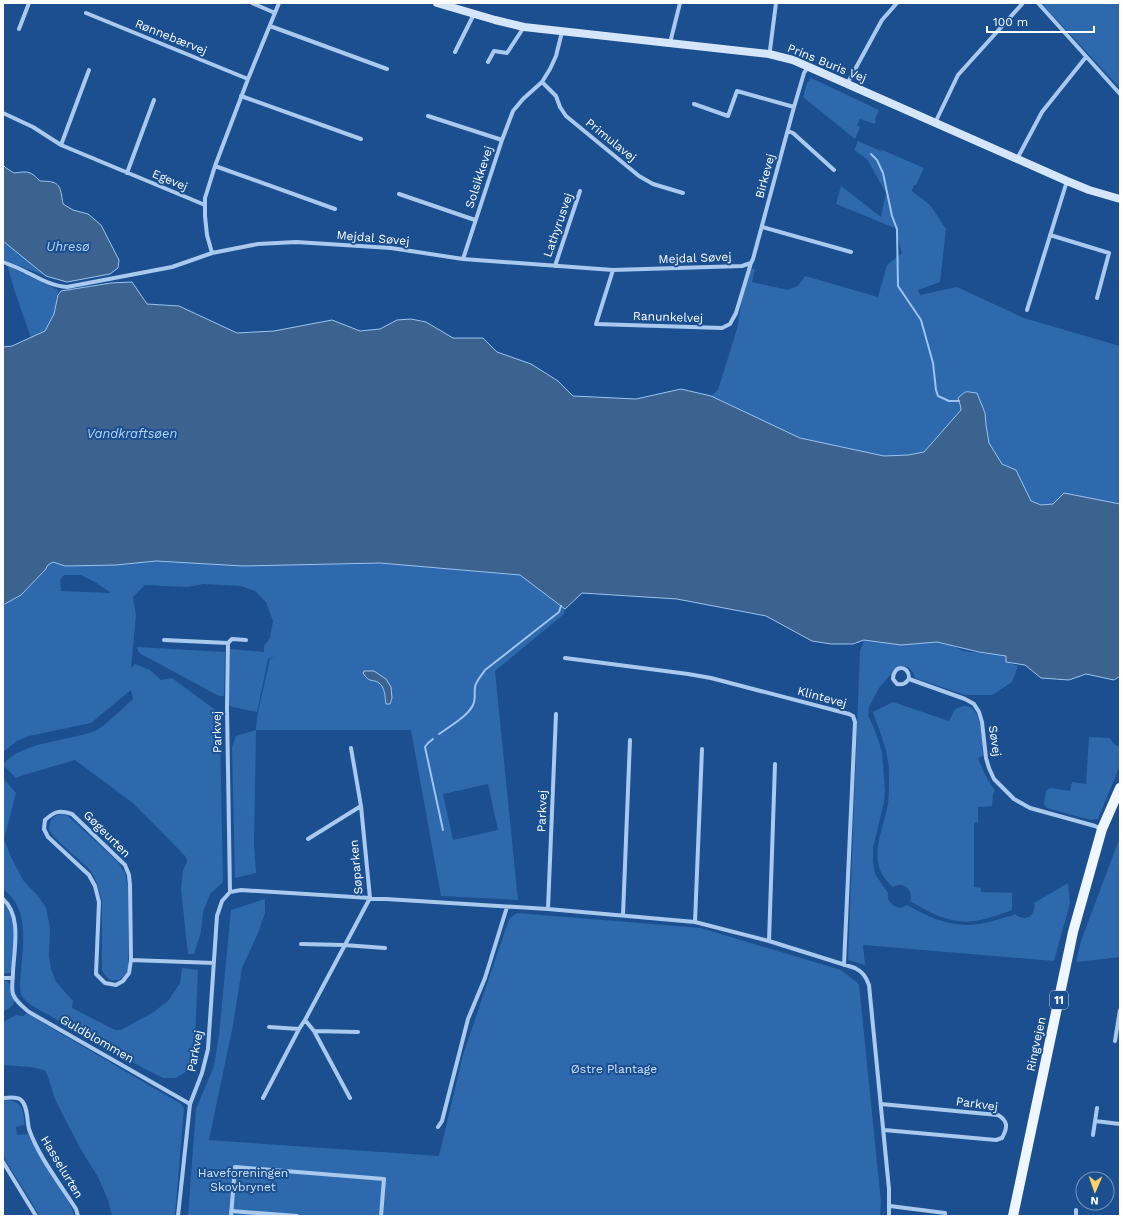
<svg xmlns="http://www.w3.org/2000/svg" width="1123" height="1219" font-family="'Work Sans',sans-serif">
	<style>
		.green { fill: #2e69ad; fill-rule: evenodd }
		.water { fill: #3c6290; stroke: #9cc4f0 }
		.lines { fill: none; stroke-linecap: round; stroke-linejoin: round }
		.stream { stroke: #9cc4f0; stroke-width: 2 }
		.street { stroke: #a9c9ee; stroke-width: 4 }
		.secondary { stroke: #d6e6fa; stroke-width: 8 }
		.primary { stroke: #f0f6ff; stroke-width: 10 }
		.labels { text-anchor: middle; stroke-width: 4; stroke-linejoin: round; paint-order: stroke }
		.shield { fill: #1b4f8f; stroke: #bbcadd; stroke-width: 1 }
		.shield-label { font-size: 11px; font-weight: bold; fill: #fff }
		.street-label { font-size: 12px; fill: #fff; stroke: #1b4f8f }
		.park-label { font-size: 12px; fill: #cfe3fa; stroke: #1b4f8f }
		.water-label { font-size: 13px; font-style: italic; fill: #b5d3f5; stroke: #1b4f8f }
	</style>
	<rect width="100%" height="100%" fill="#1b4f8f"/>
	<!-- green -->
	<path class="green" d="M1041,3h79v85z
		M811,78l68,32 -4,9 1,1 -1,4 -15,-5 -3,6 3,2 -5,12 -52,-42 4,-14z
		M858,141l25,11 -3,-3 44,19 -8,17h-2l-2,6 18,14 16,24 -6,53 -22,8 2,5 37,-8 67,31 96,28v158l-56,-11 -11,11 -12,1 -10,-4 -15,-31 -14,-6 -13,-21 -3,-18 -1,-12 -14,-21 -3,-1 -10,7c1,5 3,7 3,12l-37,42 -16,3 -24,1 -84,-18 -89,-42 7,-6 19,-61 5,-29 9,-31h4l-3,13 36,8 10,-4 7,-10 73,21 9,-32 15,-12 -7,-25 -59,-24 5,-18 40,31 5,-24 -19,-34 -13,-9z
		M3,241l43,35 -43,-16z
		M7,265l18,8 33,17 -4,24 -9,17 -14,7 -16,-46z
		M156,561l87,5 137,-3 140,12 45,34 -1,5 -69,57 23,229 -77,-4 -30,-166h-155l-2,114 2,29 -21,5 -3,-131 4,-11 20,-6 1,-13 13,-58 5,-3 -7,3 -11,53 -25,-5 -3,-2 1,-56 34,3v-6l6,-8 3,-17 -7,-19 -11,-11 -14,-5 -38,-2 -15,3 -43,-2 -12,12 3,18 -5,53 4,-4 15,6 11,10 11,-2 46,34 2,17 3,153 -13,12 -7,18 -2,20 -7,22h-6l-7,-65 2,-19 4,-8 -1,-5 -53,-54 -58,-43 -51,15 -8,3 -13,-13c16,-23 66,-24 92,-34 9,-4 29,-24 38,-32l-2,-9 -40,33 -62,13 -12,5 -14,11v-147l18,-10 24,-25 3,-5 5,-3 12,4 51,-1zM64,575h17l14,7 16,11 -50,-2 -1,-11zM488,784l10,46 -45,10 -10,-46z
		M864,640l37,5 36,-3 18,5 8,4 44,5 -1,6 12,4 -6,16 -20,13h-27l-50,-17 -2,-6 -5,-5 -8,-1 -6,3 -4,6 -11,13 -10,19 -1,8 8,18 6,19 3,38 -1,12 -11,46v13l2,13 13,19v6l4,6 5,2 4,1 6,-3c20,11 38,20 61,20 15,0 29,-6 43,-9l4,-2c10,9 21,2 19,-11l34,-20 2,20 -16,58 -191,-16 2,20 -17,-5 12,-309z
		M137,647l88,5 -1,44h-5l-78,-42 -3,-3z
		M893,702l56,19 6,-12c3,-1 6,-3 9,-3 19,-2 18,38 19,50l-5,2 6,15 11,18 -2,3 -1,12 -14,1v15l-4,1v64l7,1v4l31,1v17c-17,6 -36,14 -54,11 -17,-2 -33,-11 -48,-20 4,-11 -7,-20 -17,-14 -28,-23 -11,-53 -5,-83 1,-8 1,-18 1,-27 1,-23 -9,-44 -16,-65z
		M1089,737l21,1 4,6 6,3v18l-22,54 -7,1 -44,-12 -3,-4 2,-13 4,-3 20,3 2,-9 14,2z
		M3,778l13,15 -12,46 7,18 12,23 15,16 8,12 4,19 -1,29 2,13 5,13 17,19 -1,7 43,22h6l31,-17 16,-12 12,-18 2,-15 16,2 -3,69 -8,32 -11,7h-13l-39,-20 -93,-53c-3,-2 -7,-6 -9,-9 -3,-7 -2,-16 -1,-24 2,-29 9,-63 -18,-83z
		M62,814l6,2 49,45 8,12 3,15v79c-4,16 -19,19 -26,3v-69l-5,-17 -3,-8 -6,-8 -33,-30 -6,-8c0,-10 4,-15 13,-16z
		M1120,837v120l-44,5 5,-21z
		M265,899v14l-7,20 -16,35 -9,57 -24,115 230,16 24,-101 46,-136 8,-6 184,15 140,42 18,14 22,218 -1,14h-692l8,-107 18,-43 5,-31 12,-125z
		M3,902c16,20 10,45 8,69l-1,2 -7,1z
		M3,981h4c4,4 10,16 7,22 -2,4 -8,7 -11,9z
		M26,1013l155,91 3,4 -9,108h-63l-4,-16 -10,-23 -18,-29 -19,-37 -6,-12 -8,-25 -3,-4 -13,-3 -28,-2v-43l13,-7 8,1z
		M7,1100c17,2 16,11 18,25l-9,2 1,8 11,-1c12,29 36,52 47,82h-35l-33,-53 -4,-9v-53z"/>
	<!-- water -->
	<path class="water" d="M3,165l3,3 8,5c15,-2 16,-2 26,8 21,0 20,5 23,23l10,6 15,4 13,11 18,35 -1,8 -8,6 -43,8 -21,-6 -43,-35z
		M132,282l15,22 32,2 58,27 37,-2 58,-11 28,11 20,-2 17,-9 14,-1 15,3 27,16h30l14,14 34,12 27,17 15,15 63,3 45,-10 30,7 89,42 84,18 24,-1 16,-3 37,-42c0,-5 -2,-7 -3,-12 10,-9 7,-6 19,-5l8,20 1,12 3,18 13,21 14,6 15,31 10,4 12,-1 11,-11 56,11v172l-6,4 -28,-6 -17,6 -28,-2 -16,-13 -19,-3v-6l-27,-4 -42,-10 -36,3 -37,-5 -11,4h-22l-19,-3 -46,-25 -89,-17 -95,-6 -17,16 -45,-34 -140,-12 -137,3 -87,-5 -40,4 -51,1 -12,-4 -5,3 -3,5 -24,25 -18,10v-258l9,-1 33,-15 9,-17 4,-19 3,-4 50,-8z
		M364,671h10l12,8 5,8 1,11 -2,6h-4c-1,-7 -1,-17 -7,-21 -7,-5 -9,1 -16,-10z"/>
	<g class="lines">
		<!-- stream -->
		<path class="stream" d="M871,154l6,6 6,13 9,43 5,13 1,57 23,34 12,43 3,27 2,6 11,5h10
			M439,734c10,-7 29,-18 34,-29 3,-6 1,-12 2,-18 1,-6 7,-12 10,-17l74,-58 2,-6
			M433,739l-5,4 -3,4 18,83"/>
		<!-- street -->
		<path class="street" d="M252,3l23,10
			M1038,3l82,91
			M86,13l162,66
			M270,26l117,43
			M19,29l10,-26
			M670,43l10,-40
			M455,52l19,-38
			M769,54l1,-4 6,-47
			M488,62l6,-11 13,2 17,-26
			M542,82l14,14 4,11 6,9 73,60 14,8 30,9
			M847,84l35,-64 15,-17
			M241,96l120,43
			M694,104l34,12 9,-25 57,16
			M3,113l30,14 28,18 144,60
			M428,116l74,24
			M935,123l23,-48 65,-72
			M788,131l5,2 41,37
			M61,145l28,-75
			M1017,159l25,-47 44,-55
			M215,166l120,43
			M127,173l27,-73
			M399,194l76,26
			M762,227l89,25
			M1050,235l59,18 -12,45
			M212,253l-5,-18 -2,-19v-18l10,-32 33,-87 31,-76
			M463,259l39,-119 11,-29 10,-12 19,-17 8,-13 6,-13 6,-24
			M3,262c5,2 10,4 15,6 16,7 31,18 49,19l105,-20 40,-14 46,-9 38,-2 95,6 72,11 150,11 129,-4 9,-3
			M555,266l25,-75
			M613,270l-17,54 126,4 8,-4 6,-11 15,-50 2,-4 41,-152 10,-34 4,-6
			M1027,310l40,-129
			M164,640l64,3 4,-4 14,1
			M228,643l-1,65 3,184
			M565,658l123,16 23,4 138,36 4,2 2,6 -11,243
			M909,679c-4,5 -6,6 -12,5l-4,-5c0,-15 17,-14 16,0l56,20 9,5 5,8 3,10 4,36 3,10 5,11 20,20 16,9 65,18 6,3
			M308,839l53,-33
			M3,899c19,17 11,50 10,73 0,7 -2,16 0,22 3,8 10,13 16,18l161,92
			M548,909l8,-195
			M623,915l7,-175
			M695,922l7,-173
			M769,941l6,-177
			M301,944l43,1 41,3
			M131,960l-1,-75 -1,-10 -4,-10 -53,-51c-13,-4 -17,-3 -27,6l-1,9 4,8 41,38 6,11 4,16 -3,72 9,9 11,2 7,-4 6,-8 2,-13 83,3
			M3,978h10
			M305,1020l9,11 36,67
			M269,1027l30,2
			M314,1031l44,1
			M1115,1041l5,-31
			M3,1098c6,0 13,-2 18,2 7,6 6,21 8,29 9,27 32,56 47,80l2,7
			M263,1098l36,-69 6,-9 65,-122 -9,-92 -10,-58
			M881,1104l117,11c10,6 10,12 4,23l-6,2 -112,-10
			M1095,1121l25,3
			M438,1127l4,-6 26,-102 17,-41 22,-71
			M1093,1135l4,-27
			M3,1162l33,54
			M890,1206l55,7v3
			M231,1211l66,5
			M178,1216l12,-112 12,-31 6,-24 9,-133 5,-15 8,-9 11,-2 307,19 147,13 74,19 86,27c8,4 11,9 14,17l20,204v27
			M231,1216l4,-49 149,12 -3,37
			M1076,1216v-6"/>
		<!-- secondary -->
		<path class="secondary" d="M437,3l58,17 29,7 245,27 24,6 274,121 22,9 31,9"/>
		<!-- primary -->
		<path class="primary" d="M1013,1216l60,-284 29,-103 18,-41"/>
	</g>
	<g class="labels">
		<!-- shield labels -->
		<rect class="shield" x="1050" y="991" width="18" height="18" rx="3"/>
		<g class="shield-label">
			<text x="1059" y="1004">11</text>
		</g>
		<!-- street labels -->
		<g class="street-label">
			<text transform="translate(171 37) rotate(22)" y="4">Rønnebærvej</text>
			<text transform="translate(827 63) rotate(22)" y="4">Prins Buris Vej</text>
			<text transform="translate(611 140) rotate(39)" y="4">Primulavej</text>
			<text transform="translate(765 176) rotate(-75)" y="4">Birkevej</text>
			<text transform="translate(479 177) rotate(-72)" y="4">Solsikkevej</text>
			<text transform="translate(170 180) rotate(23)" y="4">Egevej</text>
			<text transform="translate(558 225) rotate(-71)" y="4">Lathyrusvej</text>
			<text transform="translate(373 238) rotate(5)" y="4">Mejdal Søvej</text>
			<text transform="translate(695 258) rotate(-2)" y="4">Mejdal Søvej</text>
			<text transform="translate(668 317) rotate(2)" y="4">Ranunkelvej</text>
			<text transform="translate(822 697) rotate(15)" y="4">Klintevej</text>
			<text transform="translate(217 732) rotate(-91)" y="4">Parkvej</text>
			<text transform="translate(995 741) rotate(82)" y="4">Søvej</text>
			<text transform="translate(542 811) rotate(-88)" y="4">Parkvej</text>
			<text transform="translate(107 834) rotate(45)" y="4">Gøgeurten</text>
			<text transform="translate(356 867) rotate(-95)" y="4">Søparken</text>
			<text transform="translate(97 1039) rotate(30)" y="4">Guldblommen</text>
			<text transform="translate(1036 1044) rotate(-78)" y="4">Ringvejen</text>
			<text transform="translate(195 1051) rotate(-79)" y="4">Parkvej</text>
			<text transform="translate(977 1104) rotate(8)" y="4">Parkvej</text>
			<text transform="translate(62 1167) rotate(59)" y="4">Hasselurten</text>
		</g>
		<!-- park labels -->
		<g class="park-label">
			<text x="614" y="1073">Østre Plantage</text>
			<text x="243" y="1177">Haveforeningen<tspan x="243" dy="14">Skovbrynet</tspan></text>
		</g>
		<!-- water labels -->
		<g class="water-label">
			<text x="68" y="251">Uhresø</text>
			<text x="132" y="438">Vandkraftsøen</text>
		</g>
	</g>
	<!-- border -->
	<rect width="1123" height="1219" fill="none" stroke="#ffffff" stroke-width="8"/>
	<!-- north arrow -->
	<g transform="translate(1095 1191) rotate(182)"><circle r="19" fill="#1b4f8f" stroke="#7695bc"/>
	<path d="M0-3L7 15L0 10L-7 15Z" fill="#ffd166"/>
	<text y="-6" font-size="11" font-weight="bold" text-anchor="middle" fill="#ffffff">N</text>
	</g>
	<!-- scale -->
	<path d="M987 26v6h107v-6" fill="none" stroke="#ffffff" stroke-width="2"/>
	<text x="993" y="26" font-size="12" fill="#ffffff" stroke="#1b4f8f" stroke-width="3" paint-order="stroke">100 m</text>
</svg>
